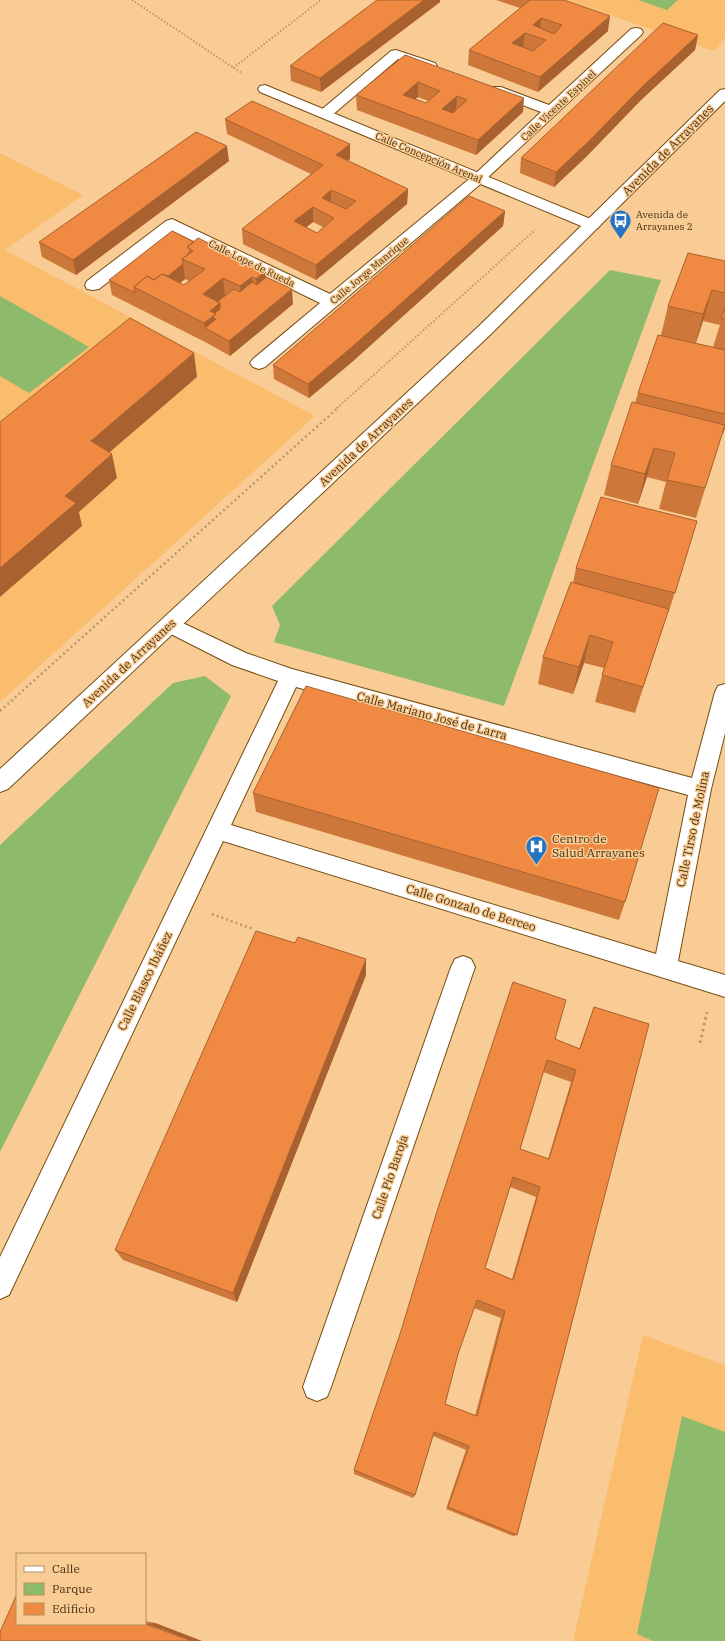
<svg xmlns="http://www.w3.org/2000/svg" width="725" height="1641" font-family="'IBM Plex Serif',serif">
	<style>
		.built { fill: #fabd6d }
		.green { fill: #8eba6b }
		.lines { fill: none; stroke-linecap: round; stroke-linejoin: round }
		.pedestrian-casing { stroke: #744d13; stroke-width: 2 }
		.minor-casing { stroke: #744d13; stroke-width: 2 }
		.tertiary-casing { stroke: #744d13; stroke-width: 2 }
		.path-far2 { stroke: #bc9768; stroke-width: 2; stroke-dasharray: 1.5 2; stroke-linecap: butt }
		.path-far1 { stroke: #bc9768; stroke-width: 2.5; stroke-dasharray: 2 3; stroke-linecap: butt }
		.path { stroke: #bc9768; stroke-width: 3; stroke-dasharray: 2.5 3.5; stroke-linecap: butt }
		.pedestrian { fill: #fff; fill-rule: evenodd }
		.minor { fill: #fff; fill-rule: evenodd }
		.tertiary { fill: #fff; fill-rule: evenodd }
		.wall { fill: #ce773a; fill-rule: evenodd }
		.shaded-wall { fill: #a8612f }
		.building { fill: #f08a43; stroke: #a8612f; fill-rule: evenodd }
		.labels { text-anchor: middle; stroke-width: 3; stroke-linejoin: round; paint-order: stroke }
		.far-street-label { font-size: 10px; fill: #493314; stroke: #f9cc95 }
		.far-poi-label { font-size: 10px; fill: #493314; stroke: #f9cc95; text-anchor: start }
		.street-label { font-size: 12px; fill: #493314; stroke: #f9cc95 }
		.poi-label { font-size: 12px; fill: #493314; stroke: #f9cc95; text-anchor: start }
	</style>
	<rect width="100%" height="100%" fill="#f9cc95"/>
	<!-- built -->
	<path class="built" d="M567,0h158v39l-12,12z
		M0,153l83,42 -78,55 310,166 -315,286z
		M643,1335l82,30v276h-152z"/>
	<!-- green -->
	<path class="green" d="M638,0h40l-11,10z
		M610,270l51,10 -157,426 -230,-64 6,-17 -8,-19z
		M0,296l89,51 -60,46 -29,-17z
		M205,676l26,20 -231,456v-307l173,-162z
		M682,1416l43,16v209h-72l-16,-7z"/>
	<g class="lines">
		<defs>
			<path id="pedestrian" d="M636,28l5,1 2,3 -2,3 -157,146 -219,186 -6,2 -6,-2 -3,-4 3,-4 67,-56 -147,-72 -74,58 -6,1 -6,-1 -2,-4 2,-4 79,-60 6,-2 158,75 144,-119 67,-63 -50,-19 -2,-3 2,-3h10l48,18 82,-76z
				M396,50l39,13 2,3 -2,3 -5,1 -32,-11 -68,58h-10l-2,-3 2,-3 71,-60z
				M463,956l8,3 4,8 -144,420 -4,10 -10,4 -10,-4 -4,-10 148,-420 4,-8z"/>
			<path id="minor" d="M265,85l333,137 2,3 -2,3 -6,2 -6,-2 -326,-136 -2,-3 2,-3z
				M170,617l76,36 46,16 400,109 23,-86 3,-6 7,-2v49l-14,56 -33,172 47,14v22l-502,-156 -214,454 -9,4v-42l278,-576 -46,-16 -69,-35 -3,-5 3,-5zM296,687l392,108 -32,159 -425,-129z"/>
			<path id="tertiary" d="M725,89v12l-234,233 -483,455 -8,3v-23l479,-443 241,-236z"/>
		</defs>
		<!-- pedestrian casing -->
		<use href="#pedestrian" class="pedestrian-casing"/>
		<!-- minor casing -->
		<use href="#minor" class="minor-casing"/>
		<!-- tertiary casing -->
		<use href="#tertiary" class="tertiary-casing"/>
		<!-- path-far2 -->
		<path class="path-far2" d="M132,0l111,74
			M233,68l88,-68
			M337,408l198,-178"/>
		<!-- path-far1 -->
		<path class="path-far1" d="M0,711l339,-304
			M212,914l41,15"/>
		<!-- path -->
		<path class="path" d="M700,1043l7,-31"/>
		<!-- pedestrian -->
		<use href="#pedestrian" class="pedestrian"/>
		<!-- minor -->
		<use href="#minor" class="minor"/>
		<!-- tertiary -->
		<use href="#tertiary" class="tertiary"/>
	</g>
	<!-- wall -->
	<path class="wall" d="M377,0h63v2l-119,90 -30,-11 -1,-15z
		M496,0h68l44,31 -70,61 -70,-27 1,-15 51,-42z
		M698,35l-3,15 -54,50 -55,57 -32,30 -34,-14 1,-15z
		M405,55l118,57 -47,43 -119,-45 -1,-15zM418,97l10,4 -2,2 -11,-4z
		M225,119l125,25v15l-2,2 60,28 -1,15 -91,76 -73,-36 -1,-15 69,-55 -84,-40zM313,222l10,5 -6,6 -11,-6z
		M229,161l-153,114 -34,-18 -3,-15z
		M505,211l-2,15 -151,136 -43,36 -35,-19 -1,-14z
		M172,231l94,46 27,27 -63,52 -23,-13 -95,-48 -3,-15zM185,279l4,2 -5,4 -4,-2z
		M725,261v168l-2,5h-1l-26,84 -37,-9 7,-27 -19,-5 -9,27 -34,-9 7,-30 24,-62 3,-10 23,-58 7,-29zM703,321l17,4 -7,22 -17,-4z
		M697,521l-28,90h-1l-33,102 -40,-11 9,-34 -20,-5 -11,31 -35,-10 5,-27 30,-74 3,-15z
		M253,793l372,109 -6,18 -363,-108z
		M295,943l71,16v16l-129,327 -114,-42 -8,-10z
		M594,1007l-77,528 -4,1 -67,-27 20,-59 -33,-14 -18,59 -2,3 -59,-24v-4l201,-431 24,10zM543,1072l28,10 -23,77 -28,-10zM510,1187l26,10 -24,82 -27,-11zM474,1308l27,10 -26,98 -30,-12 13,-50z
		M145,1621l10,2 47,18 -57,-17z"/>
	<!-- shaded-wall -->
	<path class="shaded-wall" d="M424,0h16v2l-119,90 -1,-14z
		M610,16l-2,15 -70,61 2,-15z
		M541,18l-1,15 -7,-8z
		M525,33l-2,15 -11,-5z
		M698,35l-3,15 -54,50 -55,57 -32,30 2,-15 87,-86z
		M418,82v15l-15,12v-14z
		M457,96l-1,15 -15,13 1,-15z
		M524,98l-1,14 -47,43 2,-15z
		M350,144v15l-14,11v-15z
		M227,146l2,15 -153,114 -3,-15z
		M408,189l-1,15 -91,76v-15z
		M331,190v15l-9,8v-15z
		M313,207v15l-18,14 -1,-15z
		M505,211l-2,15 -151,136 -43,36 -1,-14z
		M183,264l2,15 -26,21 -4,-14z
		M266,271l1,20 -9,8 -2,-20z
		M252,277l1,20 -11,9 -2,-20z
		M223,278l2,20 -12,7 -10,-11z
		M292,289l1,15 -63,52 -1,-15z
		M712,290l-9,31 -8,24 8,-31z
		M220,303l2,20 -17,5 -1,-5 6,-12z
		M194,353l3,24 -101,87 -5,-23z
		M654,448l-7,29 -9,27 7,-30z
		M112,454l5,24 -38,34 3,14 -82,71v-29l65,-72z
		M590,635l-6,28 -11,31 6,-27z
		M366,959v16l-129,327 -4,-9z
		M155,1623l47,18h-10l-44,-17z"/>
	<!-- building -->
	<path class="building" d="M377,0h47l-104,78 -30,-12 27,-21z
		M530,0h34l46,16 -70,61 -71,-27zM541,18l21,7 -8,9 -21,-9zM525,33l21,7 -13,11 -21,-8z
		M663,23l35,12 -55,51 -55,56 -32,30 -35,-14z
		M405,55l119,43 -46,42 -122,-45zM418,82l22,9 -14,12 -23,-8zM457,96l10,4 -14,13 -11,-4z
		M252,101l98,43 -14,11 72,34 -92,76 -74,-36 81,-64 -98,-46zM331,190l25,11 -10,8 -24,-11zM313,207l21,11 -17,15 -23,-12z
		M196,132l31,14 -154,114 -34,-18z
		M469,196l36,15 -153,136 -44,37 -35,-19 122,-105z
		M172,231l22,11 -7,5 4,3 -3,3 1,1 -7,5 1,5 -15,12 -6,-2 -8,6 -7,-4 -13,11 1,6 -26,-13z
		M198,238l68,33 -10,8 -4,-2 -12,9 -17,-8 -20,16 17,9 -10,8 6,3 -12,9 -70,-36 13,-11 7,4 8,-6 22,11 21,-16 -23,-10 11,-8 -6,-4z
		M688,253l37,8v32l-13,-3 -9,24 -35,-8z
		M266,277l26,12 -63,52 -24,-13 11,-9 -4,-2 4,-3 -1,-1 5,-4v-6l-3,-1 17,-13 6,3 12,-10 5,3z
		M725,307v12l-4,-1z
		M130,318l64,35 -103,88 21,13 -47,42 11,7 -76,65v-146z
		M658,335l67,15v64l-87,-21z
		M632,402l93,23 -20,63 -38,-8 8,-27 -21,-5 -9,26 -34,-9z
		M601,497l96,24 -22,72 -99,-25z
		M571,582l98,27 -26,78 -41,-12 11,-33 -23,-7 -11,32 -36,-10z
		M306,686l353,102 -34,114 -372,-109z
		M256,931l39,12 3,-6 68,22 -133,334 -118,-43z
		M513,982l53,18 -11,39 25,10 14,-42 55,17 -132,511 -69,-28 21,-61 -35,-14 -19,63 -61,-25 47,-139 37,-123zM547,1060l29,10 -27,89 -29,-10zM513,1177l27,10 -27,93 -28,-12zM477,1300l28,11 -28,105 -32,-12 13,-50z
		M17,1594v30h128l47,17h-192v-9z"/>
	<!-- icons -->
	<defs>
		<symbol id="bus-pin" viewBox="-11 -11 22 30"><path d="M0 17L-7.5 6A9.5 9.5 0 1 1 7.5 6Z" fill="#2573c2" stroke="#f9cc95"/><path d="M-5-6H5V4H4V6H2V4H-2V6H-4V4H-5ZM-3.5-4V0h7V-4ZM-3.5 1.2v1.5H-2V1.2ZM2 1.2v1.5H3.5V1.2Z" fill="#fff"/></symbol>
		<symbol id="hospital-pin" viewBox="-11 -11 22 30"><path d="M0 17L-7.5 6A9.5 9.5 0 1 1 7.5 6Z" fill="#2573c2" stroke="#f9cc95"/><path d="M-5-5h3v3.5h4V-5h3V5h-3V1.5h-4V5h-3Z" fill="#fff"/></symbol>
	</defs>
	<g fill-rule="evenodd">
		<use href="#bus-pin" x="608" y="208" width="25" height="34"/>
		<use href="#hospital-pin" x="524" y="834" width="25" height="34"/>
	</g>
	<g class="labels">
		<!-- far-street labels -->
		<g class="far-street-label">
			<text transform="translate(558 105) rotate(-43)" y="4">Calle Vicente Espinel</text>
			<text transform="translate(429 157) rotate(23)" y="4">Calle Concepción Arenal</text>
			<text transform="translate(252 263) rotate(26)" y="4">Calle Lope de Rueda</text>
			<text transform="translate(369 270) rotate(-40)" y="4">Calle Jorge Manrique</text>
		</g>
		<!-- far-poi labels -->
		<g class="far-poi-label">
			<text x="636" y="218">Avenida de<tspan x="636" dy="12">Arrayanes 2</tspan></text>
		</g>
		<!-- street labels -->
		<g class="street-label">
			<text transform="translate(668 150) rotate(-45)" y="4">Avenida de Arrayanes</text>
			<text transform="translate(366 442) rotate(-43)" y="4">Avenida de Arrayanes</text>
			<text transform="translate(129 663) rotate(-43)" y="4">Avenida de Arrayanes</text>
			<text transform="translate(432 716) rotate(15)" y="4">Calle Mariano José de Larra</text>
			<text transform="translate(693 829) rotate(-78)" y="4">Calle Tirso de Molina</text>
			<text transform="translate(471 908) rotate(17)" y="4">Calle Gonzalo de Berceo</text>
			<text transform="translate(145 981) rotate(-64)" y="4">Calle Blasco Ibáñez</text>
			<text transform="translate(390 1177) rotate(-71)" y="4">Calle Pío Baroja</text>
		</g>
		<!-- poi labels -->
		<g class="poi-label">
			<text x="552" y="843">Centro de<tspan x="552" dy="14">Salud Arrayanes</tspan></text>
		</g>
	</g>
	<!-- legend -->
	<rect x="16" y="1553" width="130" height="72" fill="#f9cc95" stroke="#b38f61"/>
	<rect x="24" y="1566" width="20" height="6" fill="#ffffff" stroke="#b38f61"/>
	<text x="52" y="1573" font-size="12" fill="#493314">Calle</text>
	<rect x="24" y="1583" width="20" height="12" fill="#8eba6b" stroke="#b38f61"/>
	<text x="52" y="1593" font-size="12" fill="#493314">Parque</text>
	<rect x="24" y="1603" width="20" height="12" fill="#f08a43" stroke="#b38f61"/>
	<text x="52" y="1613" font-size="12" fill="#493314">Edificio</text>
</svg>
